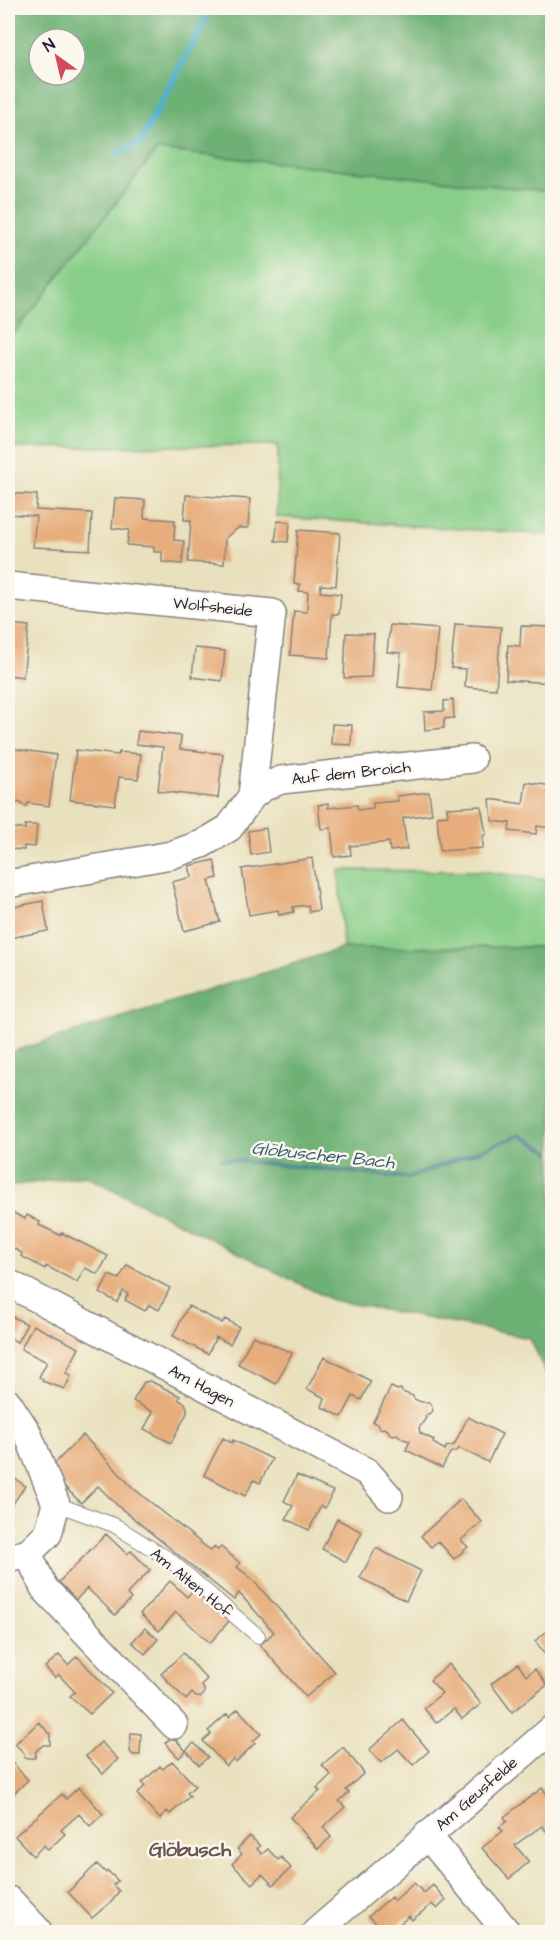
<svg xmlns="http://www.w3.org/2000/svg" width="560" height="1940" font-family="'Architects Daughter',sans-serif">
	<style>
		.green { fill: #88ce88; stroke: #557862; stroke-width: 1.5 }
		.forest { fill: #6eb174; stroke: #486a58; stroke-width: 1.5; fill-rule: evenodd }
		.water { fill: #4cafcb; stroke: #376883; stroke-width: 1.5 }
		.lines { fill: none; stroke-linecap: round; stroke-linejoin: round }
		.stream { stroke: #4cafcb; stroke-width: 7 }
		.building { fill: #e7ad7b }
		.service-casing { stroke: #86827c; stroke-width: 16 }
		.minor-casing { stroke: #86827c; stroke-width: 30 }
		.tertiary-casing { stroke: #86827c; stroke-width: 36 }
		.service { stroke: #fff; stroke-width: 14 }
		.minor { stroke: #fff; stroke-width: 27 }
		.tertiary { stroke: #fff; stroke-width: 33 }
		.labels { text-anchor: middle; stroke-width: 5; stroke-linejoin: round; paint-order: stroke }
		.street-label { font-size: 16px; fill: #22223b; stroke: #fbf7ec }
		.water-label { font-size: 18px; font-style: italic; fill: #335a75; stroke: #fbf7ec }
		.quarter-label { font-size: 20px; font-weight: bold; fill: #675351; stroke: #fbf7ec }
	</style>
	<rect width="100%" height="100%" fill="#fbf7ec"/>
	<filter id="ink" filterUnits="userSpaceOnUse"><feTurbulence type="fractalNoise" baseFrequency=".0167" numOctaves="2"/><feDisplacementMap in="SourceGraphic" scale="12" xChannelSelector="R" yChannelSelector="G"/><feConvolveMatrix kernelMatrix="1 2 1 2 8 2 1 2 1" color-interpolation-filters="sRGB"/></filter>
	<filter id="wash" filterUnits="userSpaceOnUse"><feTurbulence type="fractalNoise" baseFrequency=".008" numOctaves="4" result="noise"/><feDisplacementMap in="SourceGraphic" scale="24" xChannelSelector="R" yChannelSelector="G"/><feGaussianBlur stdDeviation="1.35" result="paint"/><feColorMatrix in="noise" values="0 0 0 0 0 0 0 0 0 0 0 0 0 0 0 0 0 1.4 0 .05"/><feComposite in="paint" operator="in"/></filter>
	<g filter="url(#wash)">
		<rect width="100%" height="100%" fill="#e9e1bd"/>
		<!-- green -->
		<path class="green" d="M157,150l395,42v343l-275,-18 1,-72 -270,3v-107z
			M339,870l143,1 70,10v66l-209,1z"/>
		<!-- forest -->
		<path class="forest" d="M8,8h544v184l-395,-42 -149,191zM39,39h36v36h-36z
			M552,947v440l-22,-49 -198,-38 -246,-124 -78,10v-133l335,-105z"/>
		<!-- water -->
		<path class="water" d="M520,1134l32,18v2l-33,-18 -110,43 -188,-19 2,-2 185,19z"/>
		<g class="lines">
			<!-- stream -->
			<path class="stream" d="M118,154l23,-13 63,-119 5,-14"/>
		</g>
		<g id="blocks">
			<!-- building -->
			<path class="building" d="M8,493l29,2 -1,15 56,3 -2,37 -57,-3 3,-31 -28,-2z
				M186,495l64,4 -2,29h-10l-13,10 -1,26 -36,-2 3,-42h-7z
				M115,498l30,2 -1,18 31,2 -1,20 10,1 -2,23 -20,-2v-10h-8v-5l-27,-2 2,-15 -17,-2z
				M278,521l12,1 -2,20 -13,-1z
				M298,530l42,3 -4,53 -15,-1 -1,7 21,2 -2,20h-7l-3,44 -39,-3 4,-44 13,1 1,-20 -9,-1 1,-7h-6z
				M8,624l21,2 -6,51 -15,-2z
				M455,624l46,3 -5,62 -31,-2 1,-18 -15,-1z
				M390,625l48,4 -6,61 -34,-3 3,-34 -14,-1z
				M521,626l31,1v56l-46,-3 2,-35 12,1z
				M346,633l28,1 -3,43 -27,1z
				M195,648l30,3 -3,30 -30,-4z
				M453,700l1,18 -10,1v9l-19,2 -1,-18 20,-1v-10z
				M332,724l20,1 -1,20 -20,-1z
				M138,731l43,5 -1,13 43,5 -5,44 -60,-7 5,-44 -27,-3z
				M8,748l48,7 -7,51 -21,-3 -1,3 -5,-1v-2l-14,-2z
				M76,750l42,5 1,-3 22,2 -3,25 -19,-2 -4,28 -45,-5z
				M526,782l26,4v42l-15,-2 -1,8 -27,-3 1,-8 -18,-2 -2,-22 33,5z
				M429,792l3,22 -29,4 4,31 -17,2 -1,-9 -39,4 1,9 -17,2 -3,-29 -10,1 -3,-24 10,-2v5l29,-3 1,5 7,-1 8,-1v-5l25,-2 -1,-5z
				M481,806l5,28 -3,2v12l-43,3 -3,-35 11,-1 -1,-7z
				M25,825h12l-2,22 -11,-1v4l-13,-1 1,-21 13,1z
				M266,828l3,24 -18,3 -3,-24z
				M312,858l7,52 -10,2 -1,-7 -15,2 1,5 -15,3 -1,-5 -29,5 -7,-46z
				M214,860l4,18 -9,2 11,42 -36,9 -12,-49 20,-5 -3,-11z
				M43,901l5,30 -40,7v-30z
				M8,1210l17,9 2,-4 2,1 11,6 -1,3 21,10 2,-2 46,23 -10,18 -13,-6 -8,14 -31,-16 -1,3 -24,-13 1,-3 -14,-8z
				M127,1265l43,23 -11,22 -10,-5 -4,6 -20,-11 3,-6 -5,-3 -6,11 -17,-9 9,-18 10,4z
				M188,1306l34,17 3,-4 14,8 -9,17 -14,-7 -8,17 -35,-18z
				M9,1315l18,9 -10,18 -9,-5z
				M33,1325l46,23 -13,25 5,2 -6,14 -23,-8 1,-2 -4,-2 8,-15 -26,-13z
				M253,1336l39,17 -16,31 -38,-20z
				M324,1357l47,24 -10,19 -8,-4 -11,21 -20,-10 3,-9 -18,-9z
				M150,1381l30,15 -1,4 6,3 2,5v5l-16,30 -27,-14 9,-17 -20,-11 11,-19z
				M391,1387l6,3 4,-1 1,3 11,4 1,3 7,3h9l3,9 -8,5 1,2 -7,10 1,5 14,7 -1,3 12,7 1,-3 8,-2 14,-28 34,17 -14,28 -29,-14 -1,2 -8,3 -8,15 -36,-18 4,-9 -7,-2 -6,-5 -4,1 -4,-2 -1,-3 -4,-2 -4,1 -1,-4 -6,-3z
				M83,1435l50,53 78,63 3,-4 4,3 3,-3 19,16 -3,4 14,11 84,94 -29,25 -46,-52 14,-13 -35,-39 -5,7 -116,-94 -20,-20 -17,17 -21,-21 -7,-17z
				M223,1438l9,5 1,-3 39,19 -12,24 -6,-3 -9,16 -41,-21z
				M9,1474l16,12 -17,25v-34z
				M297,1475l36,16 -8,17 -4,-2 -12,24 -23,-11 7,-13 -9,-5z
				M461,1499l21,23 -21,18 7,7 -14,12 -16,-18 -7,6 -10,-11z
				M337,1519l25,13 -16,30 -24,-13z
				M106,1534l21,20 4,-3 19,19 -23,24 4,5 -16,16 -28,-27 -11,12 -17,-18z
				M376,1548l45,23 -15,30 -46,-23z
				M170,1581l17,16 8,-9 35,32 -20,23 -34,-31 -17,19 -19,-17z
				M552,1627v36l-17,-22z
				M145,1628l13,11 -13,15 -13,-12z
				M183,1653l24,26 -6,6 3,4v5l-3,3h-5l-4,-4 -6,7 -25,-26z
				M59,1655l9,10 9,-9 35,37 -22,21 -20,-18 5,-4 -16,-17 -4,3 -10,-11z
				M449,1664l32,40 -19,15 -8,-10 -18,14 -12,-15 18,-15 -12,-13z
				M518,1664l8,12 9,-7 12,16 -35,27 -21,-28z
				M238,1709l23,25 -8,7 2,2 -19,19 -3,-3 -7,7 -23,-25 8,-7 -3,-3 19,-17 2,3z
				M403,1720l26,31 -16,14 -15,-16 -17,14 -12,-13z
				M39,1722l11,12v11h-7l-7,6 -1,7h-11v-5l-9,-9z
				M131,1733l10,1 -1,21h-7l-3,-3z
				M173,1737l13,14 -7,7 -14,-15z
				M101,1742l17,17 -15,15 -17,-18z
				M194,1743l14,14 -9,8 -13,-15z
				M343,1747l21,26 -18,17 3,3 -10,8 6,6 -22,20 8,10 -13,12 -28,-32 30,-26 -3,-3 14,-13 -9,-10z
				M8,1758l20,22 -16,15 -4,-4z
				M172,1761l23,25 -8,7 3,3 -20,18 -3,-3 -7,8 -23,-25 8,-8 -3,-3 18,-17 3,3z
				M79,1787l24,27 -13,12 -11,-12 -18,16 4,4 -17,16 -4,-5 -11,11 -18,-20 47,-42 4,5z
				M542,1788l10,12v38l-10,-12 -27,19 14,17 -20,17 -27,-31 21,-17 -4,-4 8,-6 -3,-4z
				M250,1836l10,10 -3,3 5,5 6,-5 10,11 3,-3 10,11 -18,17 -11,-11 -10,10 -20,-20 10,-10 -5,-5z
				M97,1864l9,9 2,-2 10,10 -5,4 6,6 -6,9 -21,18 -24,-26z
				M414,1883l10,10 9,-8 13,15 -9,9 -5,-5 -20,16 -3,-4 -19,16h-6l-15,-16 22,-19 3,4z"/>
		</g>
	</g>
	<g filter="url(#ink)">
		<use href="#blocks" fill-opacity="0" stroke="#86827c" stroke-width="1.5"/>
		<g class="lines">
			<defs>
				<path id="service" d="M56,1504l58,21 56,35 88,76"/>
				<path id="minor" d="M8,586l264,27 -20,183
					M8,884l163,-29 31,-11 27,-16 23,-32 12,-9 17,-7 191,-21
					M8,1283l359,189 22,25
					M8,1403l19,29 29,72 -8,30 -20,19 -20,5
					M28,1553l16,35 130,137
					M427,1835l80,97
					M316,1932l236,-203"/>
				<path id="tertiary" d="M8,1903l27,29"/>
			</defs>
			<!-- service casing -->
			<use href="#service" class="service-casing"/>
			<!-- minor casing -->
			<use href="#minor" class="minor-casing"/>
			<!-- tertiary casing -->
			<use href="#tertiary" class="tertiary-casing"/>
			<!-- service -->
			<use href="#service" class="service"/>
			<!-- minor -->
			<use href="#minor" class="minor"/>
			<!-- tertiary -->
			<use href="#tertiary" class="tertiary"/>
		</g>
	</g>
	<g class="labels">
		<!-- street labels -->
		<g class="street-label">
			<text transform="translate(213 606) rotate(6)" y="6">Wolfsheide</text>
			<text transform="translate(351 772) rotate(-6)" y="6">Auf dem Broich</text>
			<text transform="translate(202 1385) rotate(28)" y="6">Am Hagen</text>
			<text transform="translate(192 1582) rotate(39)" y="6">Am Alten Hof</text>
			<text transform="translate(476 1793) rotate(-41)" y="6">Am Geusfelde</text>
		</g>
		<!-- water labels -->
		<g class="water-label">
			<text transform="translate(323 1155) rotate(6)" y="6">Glöbuscher Bach</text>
		</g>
		<!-- quarter labels -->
		<g class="quarter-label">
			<text x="190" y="1856">Glöbusch</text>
		</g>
	</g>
	<!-- margin -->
	<rect width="560" height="1940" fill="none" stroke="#fbf7ec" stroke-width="30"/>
	<!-- north arrow -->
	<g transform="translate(57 57) rotate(326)"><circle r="28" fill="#fbf7ec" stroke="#a4a2a5" stroke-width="1.5"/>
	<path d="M0-4.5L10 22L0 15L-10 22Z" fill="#d1495b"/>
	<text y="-9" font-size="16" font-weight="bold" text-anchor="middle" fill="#22223b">N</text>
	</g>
</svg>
